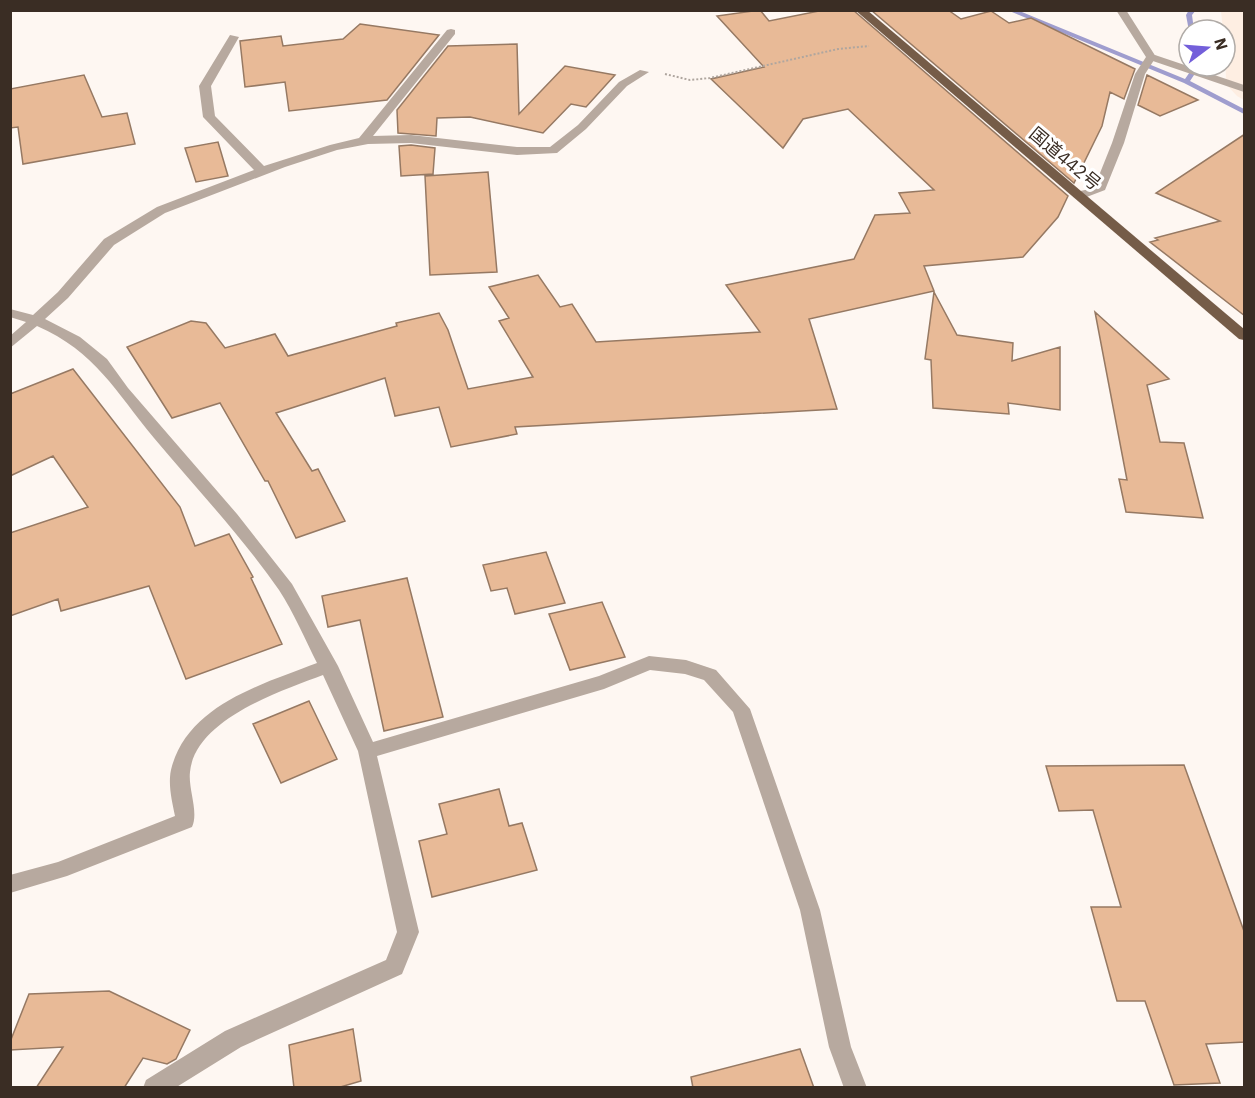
<svg xmlns="http://www.w3.org/2000/svg" width="1255" height="1098" font-family="'IBM Plex Sans','Noto Sans JP',sans-serif">
	<style>
		.built { fill: #feeee2 }
		.lines { fill: none; stroke-linecap: round; stroke-linejoin: round }
		.stream { fill: #9f9dce; fill-rule: evenodd }
		.building { fill: #e8ba97; stroke: #967963; stroke-width: 1.5 }
		.path { stroke: #afa69f; stroke-width: 2; stroke-dasharray: 2 2; stroke-linecap: butt }
		.service { fill: #b7a99f; fill-rule: evenodd }
		.minor { fill: #b7a99f; fill-rule: evenodd }
		.trunk { fill: #755c48; fill-rule: evenodd }
		.labels { text-anchor: middle; stroke-width: 6; stroke-linejoin: round; paint-order: stroke }
		.far-street-label { font-size: 18px; fill: #3a2d24; stroke: #fff }
	</style>
	<rect width="100%" height="100%" fill="#fef7f2"/>
	<!-- built -->
	<path class="built" d="M1221,11h23v89l-7,-4 -11,-12 -1,-54h-2z"/>
	<g class="lines">
		<!-- stream -->
		<path class="stream" d="M1007,10h10l168,69 9,-13h6l-10,15 54,28v5l-60,-31z
			M1189,10h7l-4,5 2,15h-5v1l-3,-16z"/>
	</g>
	<!-- building -->
	<path class="building" d="M760,10l9,11 55,-11h29l215,186 -10,21 -35,40 -99,9 10,25 -125,28 28,90 -322,18 2,7 -66,13 -12,-40 -44,9 -10,-38 -109,35 36,58 6,-2 27,52 -49,17 -28,-57h-3l-45,-78 -48,15 -45,-71 64,-26 15,2 19,25 50,-14 13,22 109,-30 -1,-3 43,-10 9,17 20,59 65,-12 -34,-56 10,-3 -20,-31 49,-12 22,32 12,-3 24,38 164,-10 -34,-47 128,-26 21,-44 35,-2 -11,-20 35,-3 -86,-81 -45,10 -20,29 -72,-69 53,-12 -47,-51z
		M871,10h77l13,9 30,-8 18,12 22,-5 104,51 -11,30 -14,-7 -8,34 -28,57z
		M360,24l79,11 -52,65 -98,11 -4,-29 -40,5 -5,-46 41,-5 2,10 60,-7z
		M517,44l2,70 46,-48 50,9 -29,32 -15,-3 -28,29 -73,-16 -33,1 -1,18 -38,-3 -1,-23 51,-64z
		M84,75l18,42 25,-4 8,31 -112,20 -5,-37 -8,1v-39z
		M1147,75l51,25 -38,16 -22,-11z
		M1245,134v182l-95,-74 8,-2 -3,-2 65,-17 -64,-28z
		M218,142l10,34 -32,6 -11,-34z
		M411,145l24,3 -2,26 -32,2 -2,-30z
		M488,172l9,100 -67,3 -5,-99z
		M934,292l23,43 56,8 -1,18 48,-14v63l-52,-7 1,11 -76,-6 -2,-48 -6,-1z
		M1095,312l74,67 -22,6 13,57 24,1 19,75 -77,-6 -7,-33 8,1z
		M73,369l107,138 15,39 34,-12 24,43 -2,1 31,66 -96,35 -37,-93 -88,25 -3,-12 -48,17v-83l78,-26 -35,-51 -43,20v-82z
		M546,552l19,51 -50,11 -8,-26 -16,3 -8,-26z
		M407,578l36,139 -59,14 -24,-111 -32,7 -6,-31z
		M602,602l23,55 -55,13 -21,-56z
		M309,701l28,58 -56,24 -28,-59z
		M1184,765l61,169v108l-39,2 14,39 -46,2 -29,-84h-28l-26,-94h30l-28,-97 -34,1 -13,-45z
		M499,789l10,37 13,-3 15,47 -105,27 -13,-56 28,-7 -8,-30z
		M109,991l81,39 -14,29 -9,5 -24,-6 -19,30h-88l27,-41 -53,3v-8l19,-48z
		M353,1029l8,52 -24,7h-43l-5,-43z
		M800,1049l14,39h-121l-2,-11z"/>
	<g class="lines">
		<!-- path -->
		<path class="path" d="M665,74l25,6 20,-2 128,-29 31,-3"/>
		<!-- service -->
		<path class="service" d="M1147,55h8l89,30v7l-97,-33z"/>
		<!-- minor -->
		<path class="minor" d="M1116,10h10l30,47 -11,17 -21,69 -19,47 -21,8h-8v-6l18,-4 18,-45 23,-69 11,-17z
			M451,29l4,1v4l-82,102 38,-1 106,12h33l28,-22 41,-43 21,-12 9,2 -22,14 -41,43 -29,24 -40,2 -106,-12 -43,1 -31,6 -52,17 -120,46 -51,32 -46,53 -23,21 35,18 27,22 21,29 109,126 55,70 46,82 35,76 226,-66 50,-20 37,4 30,10 34,39 70,201 31,137 16,41h-23l-15,-41 -29,-137 -67,-198 -29,-32 -19,-6 -35,-4 -46,19 -227,67 42,176 -17,42 -161,73 -66,41h-32l3,-8 79,-49 161,-71 11,-28 -39,-181 -35,-76c-42,16 -128,44 -133,97 -2,17 9,40 2,55l-125,49 -57,17v-18l48,-13 117,-46c-3,-15 -8,-34 -3,-50 18,-62 91,-82 145,-103 -12,-24 -23,-50 -38,-73 -37,-53 -83,-102 -125,-152 -39,-47 -58,-86 -117,-112l-27,22v-12l16,-14 -16,-5v-8l23,6 25,-23 46,-53 53,-32 97,-37 -51,-53 -4,-31 31,-51 9,2 -28,49 4,30 49,50 66,-21 29,-7 88,-108z"/>
		<!-- trunk -->
		<path class="trunk" d="M855,10h12l377,319v11l-5,-1z"/>
	</g>
	<g class="labels">
		<!-- far-street labels -->
		<g class="far-street-label">
			<text transform="translate(1065 159) rotate(40)" y="6">国道442号</text>
		</g>
	</g>
	<!-- border -->
	<rect width="1255" height="1098" fill="none" stroke="#3a2d24" stroke-width="24"/>
	<!-- north arrow -->
	<g transform="translate(1207 48) rotate(74)"><circle r="28" fill="#ffffff" stroke="#b0aba7" stroke-width="1.5"/>
	<path d="M0-4.5L10 22L0 15L-10 22Z" fill="#735fda"/>
	<text y="-9" font-size="16" font-weight="bold" text-anchor="middle" fill="#3a2d24">N</text>
	</g>
</svg>
